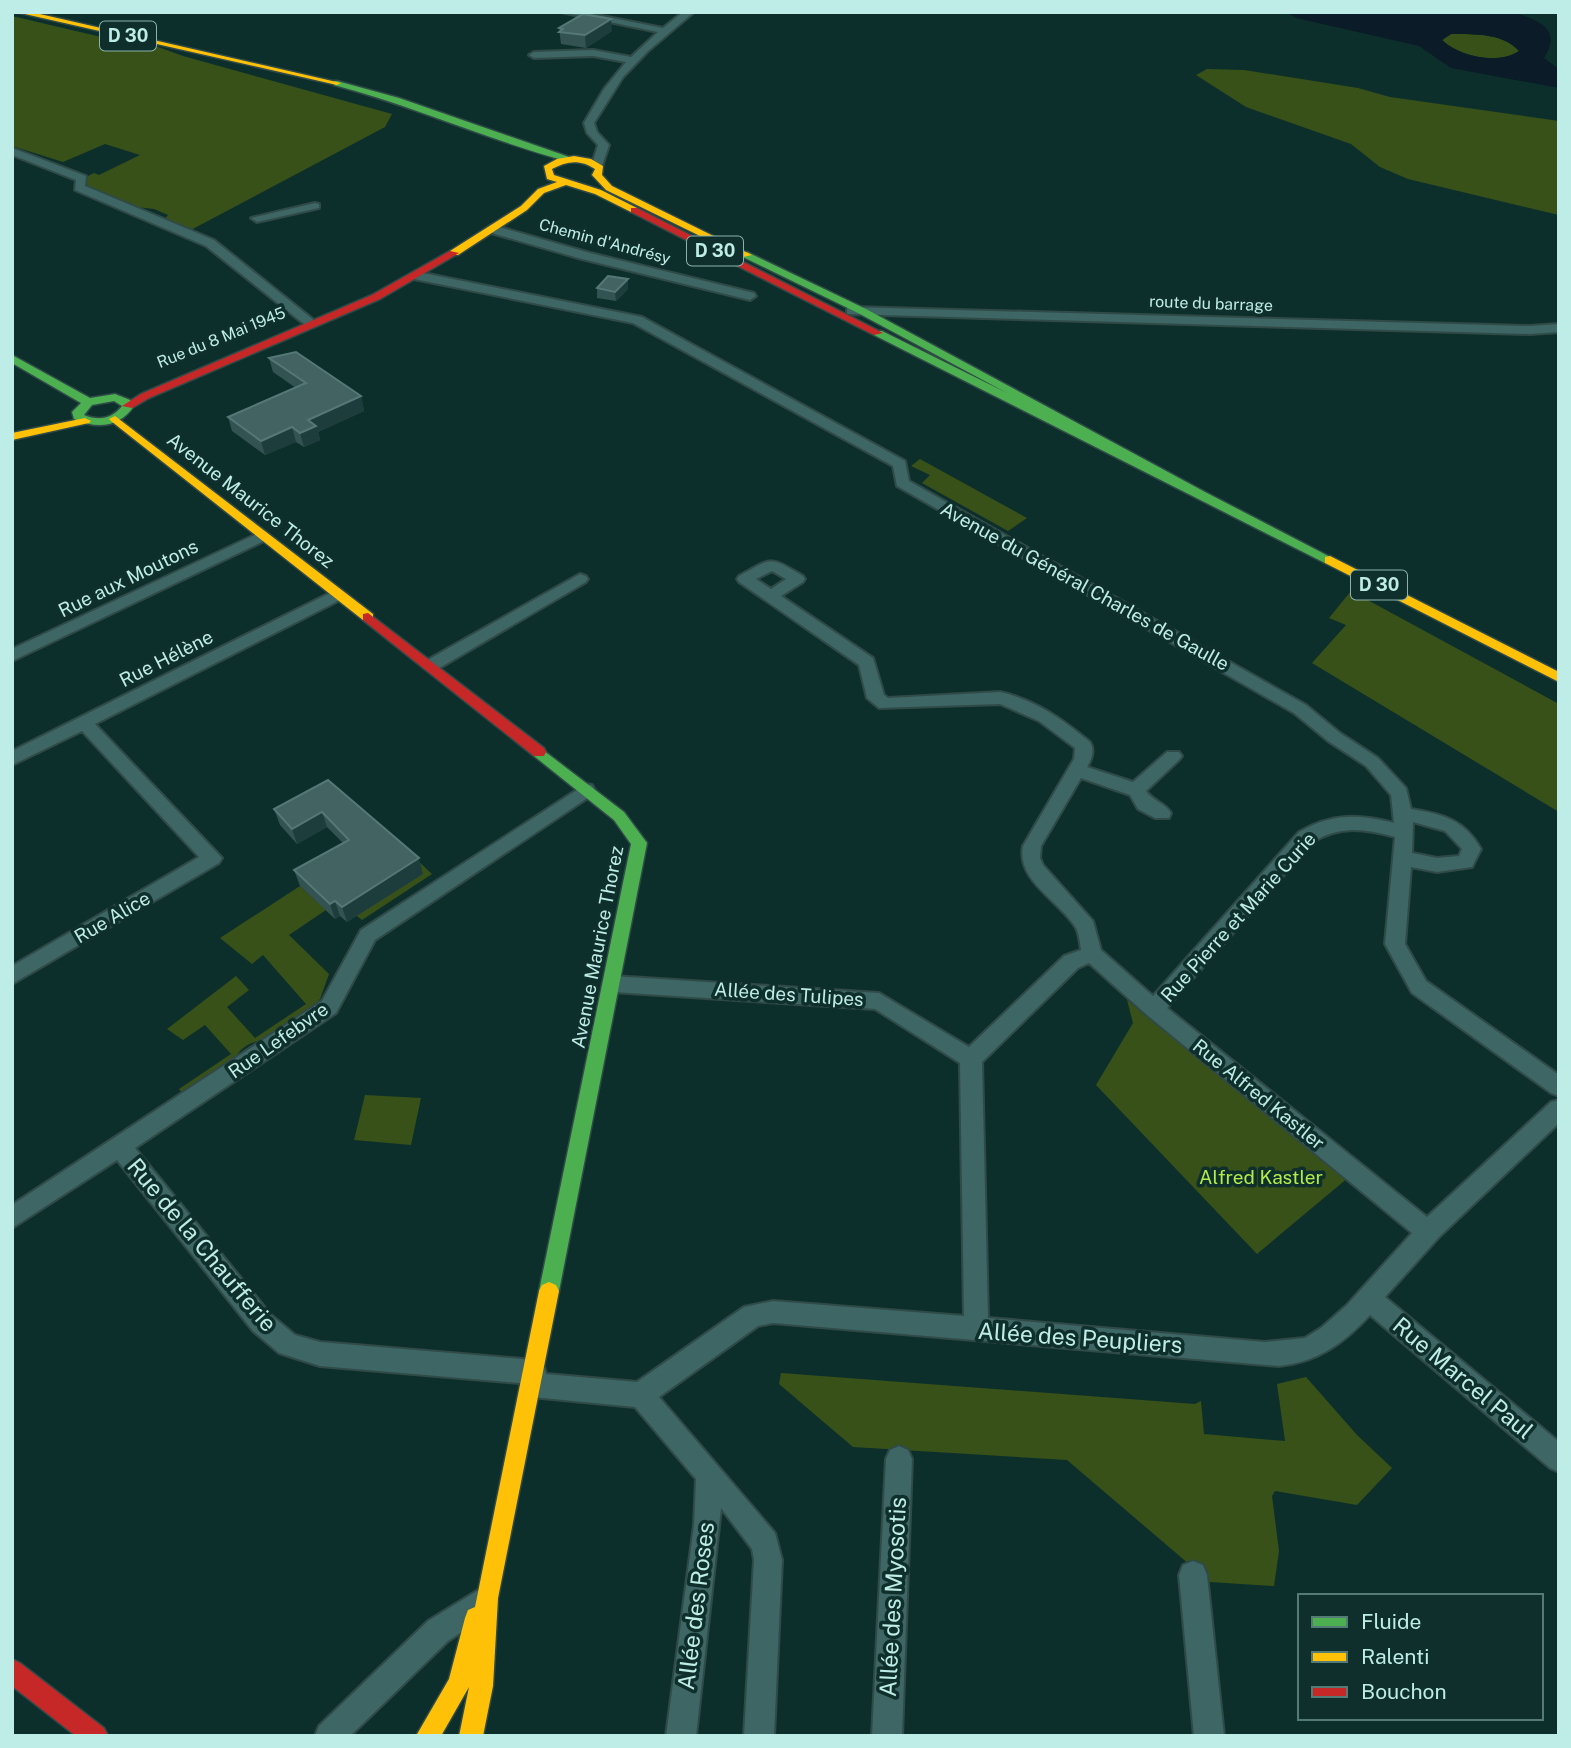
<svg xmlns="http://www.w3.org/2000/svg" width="1571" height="1748" font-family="'Public Sans',sans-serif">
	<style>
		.green { fill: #385118 }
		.water { fill: #0b1b27; fill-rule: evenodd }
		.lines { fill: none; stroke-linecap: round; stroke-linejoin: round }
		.street-casing { stroke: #304a48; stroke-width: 4 }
		.fast-casing { stroke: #304a48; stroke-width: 3 }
		.slow-casing { stroke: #304a48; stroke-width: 3 }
		.jam-casing { stroke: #304a48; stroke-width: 3 }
		.street { fill: #3d6664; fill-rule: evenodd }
		.fast { fill: #4caf50; fill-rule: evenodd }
		.slow { fill: #ffc107; fill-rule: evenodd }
		.jam { fill: #c62828; fill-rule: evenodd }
		.wall { fill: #325352 }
		.shaded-wall { fill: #1d3d3c }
		.building { fill: #426362; stroke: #557877; stroke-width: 2 }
		.labels { text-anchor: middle; stroke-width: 7; stroke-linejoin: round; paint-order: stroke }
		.far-street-label { font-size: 16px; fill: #beece6; stroke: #0f2f2c }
		.shield { fill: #0f2f2c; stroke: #8ab3ae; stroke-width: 2 }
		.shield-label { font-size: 18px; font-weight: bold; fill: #beece6 }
		.street-label { font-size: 19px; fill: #beece6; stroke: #0f2f2c }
		.park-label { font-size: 19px; fill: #b3ec4a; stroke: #0f2f2c }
		.near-street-label { font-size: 23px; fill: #beece6; stroke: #0f2f2c }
	</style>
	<rect width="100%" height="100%" fill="#0d2f2c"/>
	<!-- green -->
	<path class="green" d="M12,16l102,24 11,-5 58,21 209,58 -7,13 -198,105 -24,-11 5,-6 -14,-6 -27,-3 -43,-19v-9l10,-5 5,2 41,-20 -35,-11 -42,18 -51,-16z
		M1451,34c23,0 52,-1 68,17 -21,14 -59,6 -77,-11z
		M1207,69l37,1 114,18 32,9 169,24v94l-151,-36 -28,-12 -29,-23 -105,-37 -50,-32z
		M920,459l107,59 -19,13 -86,-48 8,-8 -19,-9z
		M1351,591l208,113v108l-247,-149 34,-38 -17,-7z
		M356,803l76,71 -70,46 -5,-4 -9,-108z
		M300,886l26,24 -37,25 40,39 -9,25 -5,6 -55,36c-8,0 -21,8 -24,16l-54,36 -3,-4 52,-35 -26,-29 -22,15 -16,-11 69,-53 13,14 -22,17 28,31 51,-34 -43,-49 -11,9 -32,-26z
		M1127,1000l222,177 -92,77 -161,-169 37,-62z
		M365,1095l56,3 -10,47 -57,-5z
		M781,1373l414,31 6,-3 3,33 81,7 -8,-57 29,-7 51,58 35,33 -35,37 -82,-14 -3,5 7,55 -5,35 -64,-4 -143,-122 -214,-13 -74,-63z"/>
	<!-- water -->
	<path class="water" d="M1286,12h228c24,9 49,16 30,46l15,11v19l-108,-20 -32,-22 -123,-28zM1451,34c22,0 53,-1 68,17 -21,14 -59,6 -77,-11z"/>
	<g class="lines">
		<defs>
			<path id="street" d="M561,12h21l81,16 20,-16h11l-46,39 -25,26 -29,46 3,9 12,13 -7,21 -10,-2 6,-19 -11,-12 -3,-10 20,-34 22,-27 -33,-6 -59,2 -5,-3 5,-3 59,-2 38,7 27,-25z
				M12,148l74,28 -1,10 129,54 101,81 -6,4 -5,-1 -98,-78 -131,-56 1,-10 -64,-25z
				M315,203l4,1v4l-62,14 -6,-4z
				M492,225l98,28 164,40 2,3 -6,4 -168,-41 -94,-27 -2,-3z
				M418,272l224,45 263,144 4,20 397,224 34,28 38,25 28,30 5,21c32,5 54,11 70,40l-9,18 -35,5 -26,-5 -6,77 21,37 133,94v21l-8,-3 -139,-100 -27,-49 10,-107c-30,-8 -54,-12 -82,5l-146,166 260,209 124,-115 8,-2v23l-119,113 -55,61 174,145v30l-9,-4 -180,-153c-26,28 -52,47 -91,51l-506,-43 -15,3 -99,71 116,136 7,27 -8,176h-30l10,-176 -2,-11 -31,-41 -25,228h-30l28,-211 2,-46 -61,-72 -103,-10 -9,-3 -3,-11 -200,-17 -41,-13 -26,-22 -136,-171 -105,68v-23l310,-204 39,-71 225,-146 6,1 3,5 -3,5 -217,145 -39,73 -201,135 136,167 24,20 25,7 214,18 9,3 3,11 91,8 107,-75 29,-6 191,15 -4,-253 -85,-54 -262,-17 -7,-2 -3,-6 3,-6 7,-2 266,17 90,54 95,-91 17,-6c-1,-7 -2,-16 -5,-22 -16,-27 -60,-47 -53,-82l51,-87 1,-11 -36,-27 -39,-17 -121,4 -12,-10 -8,-33 -120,-83 -2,-3 2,-3c34,-19 30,-20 64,0l2,3 -2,3 -22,14 92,62 11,37 4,3 112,-6c36,8 62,27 90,50 5,8 2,17 -3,25l46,15 34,-30h12l3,4 -3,4 -33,31c7,10 19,12 25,22l-2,5h-14l-17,-9 -8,-14 -49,-17 -40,68 -1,12 3,7 50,56 8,29 52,46 146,-164c33,-19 60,-18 95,-9l-3,-28 -25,-29 -38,-25 -34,-28 -397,-227 -4,-20 -260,-143 -219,-44v-6zM772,571l14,8 -15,10 -15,-10zM1413,822l32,9 17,18 -3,7 -22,2 -25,-5zM1089,963l58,52 265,218 -65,72 -26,23 -16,10 -40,4 -277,-24 -6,-256 96,-94z
				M852,307l678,19 29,-2v8l-29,2 -683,-20v-6z
				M261,532l5,2 3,3 -3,3 -254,121v-12z
				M580,574l6,2 2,3 -2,3 -150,88 -6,1 -8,-5 2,-4z
				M338,589l8,5 -2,4 -249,126 127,134 -3,5 -207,121v-18l187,-109 -117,-126 -70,34v-14z
				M899,1446l9,4 4,9 -10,277h-30l14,-277 4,-9z
				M1193,1561l10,4 4,10 17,161h-30l-15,-161 4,-10z
				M480,1589l10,4 4,10 -4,10 -42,28 -98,95h-35l4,-10 109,-105z"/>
			<path id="fast" d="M337,81l62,17 176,61 -5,3c-80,-21 -156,-56 -236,-77v-4z
				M747,252l119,57 339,183 131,68 -1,3h-10l-451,-228v-4h8l125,62 -149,-80 -115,-56 -1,-2z
				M12,355l78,43 25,-4 15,6 4,6c-15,22 -37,23 -60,13l-2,-7 9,-9 -69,-40zM114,401l8,5c-10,13 -23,15 -38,9l8,-10z
				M539,747l85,65 23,31 -88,448 -3,6 -7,3 -7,-3 -3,-6 92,-447 -17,-24 -80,-64 -2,-4 2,-4z"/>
			<path id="slow" d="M16,12h15l310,71 -4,2z
				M574,156l17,3 12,7 -1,9 10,11 140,69 -9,2 -137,-67 -14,-15 3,-6c-15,-10 -28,-8 -43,0l2,6 47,15 36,18v4h-6l-36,-18 -29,-9 -22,8 -17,17 -69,45h-8v-4l71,-45 17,-17 19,-7 -10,-3 -3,-13 13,-7z
				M115,416l258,198v6h-10l-252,-199 -2,-2z
				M85,418l6,3 -2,2 -77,17v-7z
				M1330,556l229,116v10l-234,-119v-6z
				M549,1282l7,3 3,6 -61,307 -5,88 -10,50h-24l10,-49 -28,49h-25l33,-57 16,-61 3,-8 7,-3 64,-316 3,-6z"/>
			<path id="jam" d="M631,208h6l246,125 -9,2 -243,-123z
				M450,251l9,2 -79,46 -231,99 -17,10 -10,-2 19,-12 231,-99z
				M368,613l176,135 2,4 -2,4h-10l-171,-136v-6z
				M12,1659l8,4 84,65 4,8h-32l-64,-50z"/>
		</defs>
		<!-- street casing -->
		<use href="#street" class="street-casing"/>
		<!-- fast casing -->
		<use href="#fast" class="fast-casing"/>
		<!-- slow casing -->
		<use href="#slow" class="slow-casing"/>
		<!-- jam casing -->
		<use href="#jam" class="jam-casing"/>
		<!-- street -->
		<use href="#street" class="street"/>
		<!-- fast -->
		<use href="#fast" class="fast"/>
		<!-- slow -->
		<use href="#slow" class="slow"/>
		<!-- jam -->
		<use href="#jam" class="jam"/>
	</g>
	<!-- wall -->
	<path class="wall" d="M559,28l53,3 -26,17 -25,-4z
		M628,279v10l-12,12 -19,-3v-10z
		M269,358l92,38 3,15 -46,21 2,8 -16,7 -8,-5 -31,13 -33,-24 -4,-14 68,-29 -23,-16z
		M328,780l95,94 -76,48 -7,-6 -5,3 -35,-33 -6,-16 49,-27 -16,-16 -30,17 -17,-19 -6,-16z"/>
	<!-- shaded-wall -->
	<path class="shaded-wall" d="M611,19l1,12 -26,17 -1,-13z
		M628,279v10l-12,12 -1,-9z
		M361,396l3,15 -46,21 2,8 -16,7 -4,-14 8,-13z
		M292,427l4,15 -31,13 -4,-14z
		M322,812l5,15 -30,17 -5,-15z
		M419,858l4,16 -76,48 -5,-15z
		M335,901l5,15 -5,3 -5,-15z"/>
	<!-- building -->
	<path class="building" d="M583,14l28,5 -26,16 -26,-3 4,-3 -4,-1z
		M608,276l20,3 -13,13 -18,-4z
		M296,352l65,44 -53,24 8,6 -16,7 -8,-6 -31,14 -33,-24 78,-34 -37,-25z
		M328,780l91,78 -77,49 -7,-6 -5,3 -36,-34 55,-30 -27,-28 -30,17 -18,-20z"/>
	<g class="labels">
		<!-- far-street labels -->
		<g class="far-street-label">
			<text transform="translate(605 241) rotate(15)" y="6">Chemin d'Andrésy</text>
			<text transform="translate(1211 303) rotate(2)" y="6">route du barrage</text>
			<text transform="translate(221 337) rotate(-22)" y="6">Rue du 8 Mai 1945</text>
		</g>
		<!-- shield labels -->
		<g class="shield">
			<rect x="100" y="21.5" width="56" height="29" rx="5"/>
			<rect x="687" y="236.5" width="56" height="29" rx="5"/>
			<rect x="1351" y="570.5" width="56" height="29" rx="5"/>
		</g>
		<g class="shield-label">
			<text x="128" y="42">D 30</text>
			<text x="715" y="257">D 30</text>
			<text x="1379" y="591">D 30</text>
		</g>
		<!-- street labels -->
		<g class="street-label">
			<text transform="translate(251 500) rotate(38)" y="7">Avenue Maurice Thorez</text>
			<text transform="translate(128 578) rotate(-26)" y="7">Rue aux Moutons</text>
			<text transform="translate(1085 586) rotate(29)" y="7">Avenue du Général Charles de Gaulle</text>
			<text transform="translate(166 658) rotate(-27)" y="7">Rue Hélène</text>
			<text transform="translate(112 917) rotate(-30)" y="7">Rue Alice</text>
			<text transform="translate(1238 917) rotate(-48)" y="7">Rue Pierre et Marie Curie</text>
			<text transform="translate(597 947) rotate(-79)" y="7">Avenue Maurice Thorez</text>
			<text transform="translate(789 994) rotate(4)" y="7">Allée des Tulipes</text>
			<text transform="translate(278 1040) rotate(-35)" y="7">Rue Lefebvre</text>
			<text transform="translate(1259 1094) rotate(39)" y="7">Rue Alfred Kastler</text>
		</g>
		<!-- park labels -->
		<g class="park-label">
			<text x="1261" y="1184">Alfred Kastler</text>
		</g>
		<!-- near-street labels -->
		<g class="near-street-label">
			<text transform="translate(202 1245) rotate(50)" y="8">Rue de la Chaufferie</text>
			<text transform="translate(1080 1338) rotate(4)" y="8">Allée des Peupliers</text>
			<text transform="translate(1463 1378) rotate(40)" y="8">Rue Marcel Paul</text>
			<text transform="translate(893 1597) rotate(-87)" y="8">Allée des Myosotis</text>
			<text transform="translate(696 1606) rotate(-83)" y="8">Allée des Roses</text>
		</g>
	</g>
	<!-- border -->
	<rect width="1571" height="1748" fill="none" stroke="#beece6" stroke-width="28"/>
	<!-- legend -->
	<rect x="1298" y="1594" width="245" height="126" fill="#0f2f2c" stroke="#557b76" stroke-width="2"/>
	<rect x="1312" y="1617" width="35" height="10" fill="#4caf50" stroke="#557b76" stroke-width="2"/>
	<text x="1361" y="1629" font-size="21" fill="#beece6">Fluide</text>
	<rect x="1312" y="1652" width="35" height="10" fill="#ffc107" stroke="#557b76" stroke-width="2"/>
	<text x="1361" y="1664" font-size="21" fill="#beece6">Ralenti</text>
	<rect x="1312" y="1687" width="35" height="10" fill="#c62828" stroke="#557b76" stroke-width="2"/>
	<text x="1361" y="1699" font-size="21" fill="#beece6">Bouchon</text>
</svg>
